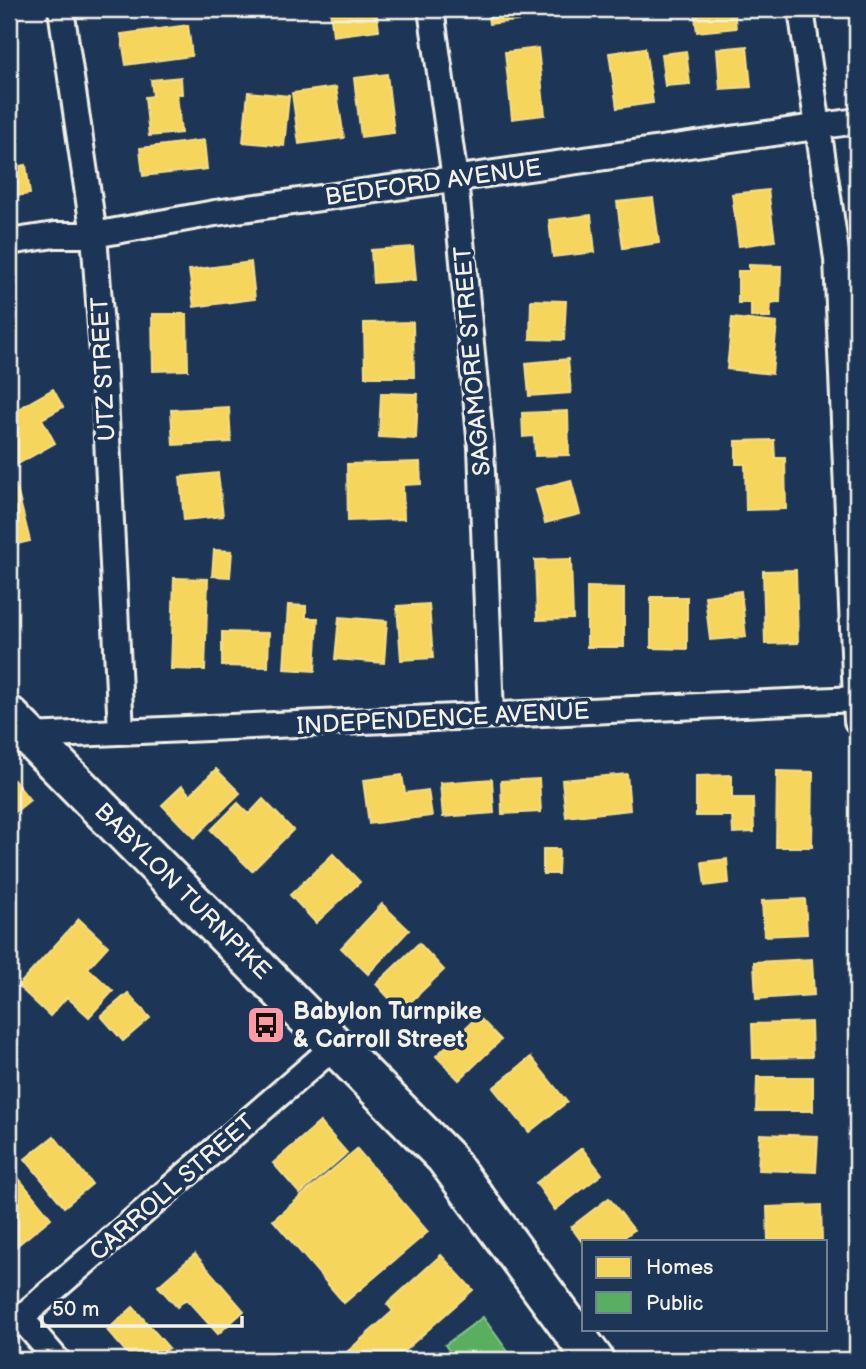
<svg xmlns="http://www.w3.org/2000/svg" width="866" height="1369" font-family="'Balsamiq Sans',sans-serif">
	<style>
		.homes { fill: #f6d55c; stroke: #f5dd86; stroke-width: 2 }
		.public { fill: #5aae61; stroke: #88c28a; stroke-width: 2 }
		.lines { fill: none; stroke-linecap: round; stroke-linejoin: round }
		.street-casing { stroke: #f4f1e8; stroke-width: 30 }
		.primary-casing { stroke: #f4f1e8; stroke-width: 44 }
		.street { stroke: #1d3557; stroke-width: 24 }
		.primary { stroke: #1d3557; stroke-width: 38 }
		.labels { text-anchor: middle; stroke-width: 7; stroke-linejoin: round; paint-order: stroke }
		.street-label { font-size: 24px; fill: #f4f1e8; stroke: #1d3557 }
		.poi-label { font-size: 24px; font-weight: bold; fill: #f4f1e8; stroke: #1d3557; text-anchor: start }
	</style>
	<rect width="100%" height="100%" fill="#1d3557"/>
	<filter id="ink" filterUnits="userSpaceOnUse"><feTurbulence type="fractalNoise" baseFrequency=".0143" numOctaves="2"/><feDisplacementMap in="SourceGraphic" scale="14" xChannelSelector="R" yChannelSelector="G"/><feConvolveMatrix kernelMatrix="1 2 1 2 8 2 1 2 1" color-interpolation-filters="sRGB"/></filter>
	<g filter="url(#ink)">
		<!-- homes -->
		<path class="homes" d="M330,9h46l3,21 -46,6z
			M487,9h56l1,9 -55,6z
			M694,9h40l2,19 -39,4z
			M188,25l4,31 -66,9 -5,-31z
			M747,46l4,41 -31,2 -3,-40z
			M538,48l7,67 -33,4 -7,-67z
			M645,48l8,55 -36,5 -8,-55z
			M686,51l4,33 -25,2 -4,-32z
			M9,73h2l4,31 -6,1z
			M387,74l7,59 -33,4 -7,-59z
			M181,77l1,17h-5l4,39 -32,3 -4,-39 8,-1 -2,-16z
			M336,87l8,51 -45,6 -7,-51z
			M248,92l41,4 -5,50 -41,-4z
			M204,140l3,29 -64,7 -3,-28z
			M26,165l4,29 -21,3v-29z
			M768,190l7,51 -36,5 -7,-52z
			M653,198l6,45 -36,5 -6,-46z
			M591,215l4,37 -42,5 -4,-37z
			M413,247l3,33 -43,3 -2,-33z
			M251,262l4,37 -61,8 -5,-37z
			M749,265l32,1 -1,36 -9,1 -1,14h-19v-14h-13v-32h11z
			M531,300l35,1 -2,39 -34,-1z
			M152,314h35l1,56 -35,1z
			M732,318l45,5 -5,51 -45,-5z
			M413,322l1,55h-49l-1,-54z
			M568,359l3,34 -42,3 -3,-33z
			M53,389l10,18 -21,12 13,24 -46,26v-55z
			M381,393l37,1 -2,45 -37,-2z
			M229,407l2,35 -58,3 -2,-35z
			M568,411l1,44 -34,1 -1,-20 -11,1 -1,-24z
			M774,440l1,18h10l1,51 -40,1 -1,-46h-9v-23z
			M420,462l1,22 -18,1 1,34 -56,2 -1,-57z
			M218,473l5,43 -39,4 -4,-43z
			M571,480l9,34 -35,9 -9,-34z
			M16,485l14,56 -21,5v-59z
			M214,550l18,1 -2,26 -18,-1z
			M571,559l2,60 -36,1 -2,-60z
			M796,570l2,73 -33,1 -2,-73z
			M174,578l34,1 -3,91 -34,-1z
			M587,587l37,1v59h-37z
			M741,591l5,46 -36,3 -5,-44z
			M651,597h36v52l-36,-1z
			M429,604l4,54 -32,2 -4,-54z
			M288,605l18,1v12h12l-3,53 -31,-2z
			M339,617l48,4 -3,42 -49,-4z
			M222,632l47,1 -1,34 -46,-1z
			M216,769l24,24 -46,45 -32,-33 20,-19 8,9z
			M777,771l36,1 -1,75h-36z
			M627,774l3,36 -64,7 -4,-37z
			M402,775l3,18 23,-3 4,26 -63,8 -6,-44z
			M732,775v23h21l1,34 -21,1 -1,-17h-36v-40z
			M492,779l2,34 -51,4 -3,-34z
			M539,779l2,33 -39,2 -1,-33z
			M14,780l16,20 -21,17v-33z
			M263,799l30,31 -41,41 -41,-41 27,-27 11,11z
			M543,849h16l-1,25h-15z
			M333,854l27,28 -44,41 -26,-28z
			M727,859l2,24 -24,3 -3,-24z
			M805,899l2,35 -43,2 -2,-35z
			M382,904l27,26 -41,44 -27,-26z
			M79,919l29,27 -20,22 25,23 -24,26 -22,-20 -17,19 -32,-30z
			M419,943l25,27 -43,41 -25,-27z
			M812,959l2,36 -58,4 -2,-37z
			M128,993l22,25 -27,23 -22,-25z
			M478,1016l23,24 -42,40 -23,-24z
			M811,1022l1,35 -59,1 -1,-34z
			M531,1057l36,45 -38,30 -36,-44z
			M757,1077h56v34h-57z
			M320,1122l27,31 -47,41 -27,-31z
			M760,1134l58,2 -2,36 -58,-2z
			M54,1136l38,48 -28,23 -39,-48z
			M582,1148l20,26 -47,36 -19,-27z
			M357,1149l71,83 -84,71 -71,-83z
			M16,1175l35,43 -37,30 -5,-7v-60z
			M609,1198l25,32 -15,11h-35v4l-13,-18z
			M821,1205l1,36h-54l-1,-34z
			M195,1254l49,57 -26,23 -32,-35 -9,8 -19,-21z
			M441,1255l32,35 -79,70h-56l55,-49 -6,-7z
			M133,1307l36,41 -14,12h-22l-26,-30z"/>
		<!-- public -->
		<path class="public" d="M483,1317l31,43h-58l-11,-15z"/>
		<g class="lines">
			<defs>
				<path id="street" d="M61,9l33,226 9,119 18,378
					M431,9l24,170 26,268 10,268
					M801,9l36,250 20,462
					M9,242l46,-7h39l121,-22 642,-92
					M29,736l828,-37
					M21,1318l36,42
					M9,1328l327,-283"/>
				<path id="primary" d="M9,716l436,441 149,203"/>
			</defs>
			<!-- street casing -->
			<use href="#street" class="street-casing"/>
			<!-- primary casing -->
			<use href="#primary" class="primary-casing"/>
			<!-- street -->
			<use href="#street" class="street"/>
			<!-- primary -->
			<use href="#primary" class="primary"/>
		</g>
	</g>
	<!-- icons -->
	<defs>
		<symbol id="bus-square" viewBox="-11 -11 22 22"><rect x="-9" y="-9" width="18" height="18" rx="4" fill="#ff9aa2" stroke="#1d3557"/><path d="M-5-6H5V4H4V6H2V4H-2V6H-4V4H-5ZM-3.5-4V0h7V-4ZM-3.5 1.2v1.5H-2V1.2ZM2 1.2v1.5H3.5V1.2Z" fill="#111"/></symbol>
	</defs>
	<g fill-rule="evenodd">
		<use href="#bus-square" x="244" y="1003" width="44" height="44"/>
	</g>
	<g class="labels">
		<!-- street labels -->
		<g class="street-label">
			<text transform="translate(433 182) rotate(-8)" y="8">BEDFORD AVENUE</text>
			<text transform="translate(472 361) rotate(-95)" y="8">SAGAMORE STREET</text>
			<text transform="translate(103 369) rotate(-93)" y="8">UTZ STREET</text>
			<text transform="translate(443 718) rotate(-3)" y="8">INDEPENDENCE AVENUE</text>
			<text transform="translate(183 891) rotate(45)" y="8">BABYLON TURNPIKE</text>
			<text transform="translate(172 1187) rotate(-41)" y="8">CARROLL STREET</text>
		</g>
		<!-- poi labels -->
		<g class="poi-label">
			<text x="293" y="1019">Babylon Turnpike<tspan x="293" dy="28">&amp; Carroll Street</tspan></text>
		</g>
	</g>
	<!-- margin -->
	<rect width="866" height="1369" fill="none" stroke="#1d3557" stroke-width="35"/>
	<rect x="18" y="18" width="831" height="1334" fill="none" stroke="#f4f1e8" stroke-width="2.5" filter="url(#ink)"/>
	<!-- legend -->
	<rect x="582" y="1240" width="245" height="91" fill="#1d3557" stroke="#738091" stroke-width="2"/>
	<rect x="596" y="1257" width="35" height="21" fill="#f6d55c" stroke="#738091" stroke-width="2"/>
	<text x="646" y="1274" font-size="21" fill="#f4f1e8">Homes</text>
	<rect x="596" y="1292" width="35" height="21" fill="#5aae61" stroke="#738091" stroke-width="2"/>
	<text x="646" y="1310" font-size="21" fill="#f4f1e8">Public</text>
	<!-- scale -->
	<path d="M42 1316v10h200v-10" fill="none" stroke="#f4f1e8" stroke-width="3.5"/>
	<text x="52" y="1316" font-size="21" fill="#f4f1e8" stroke="#1d3557" stroke-width="5" paint-order="stroke">50 m</text>
</svg>
